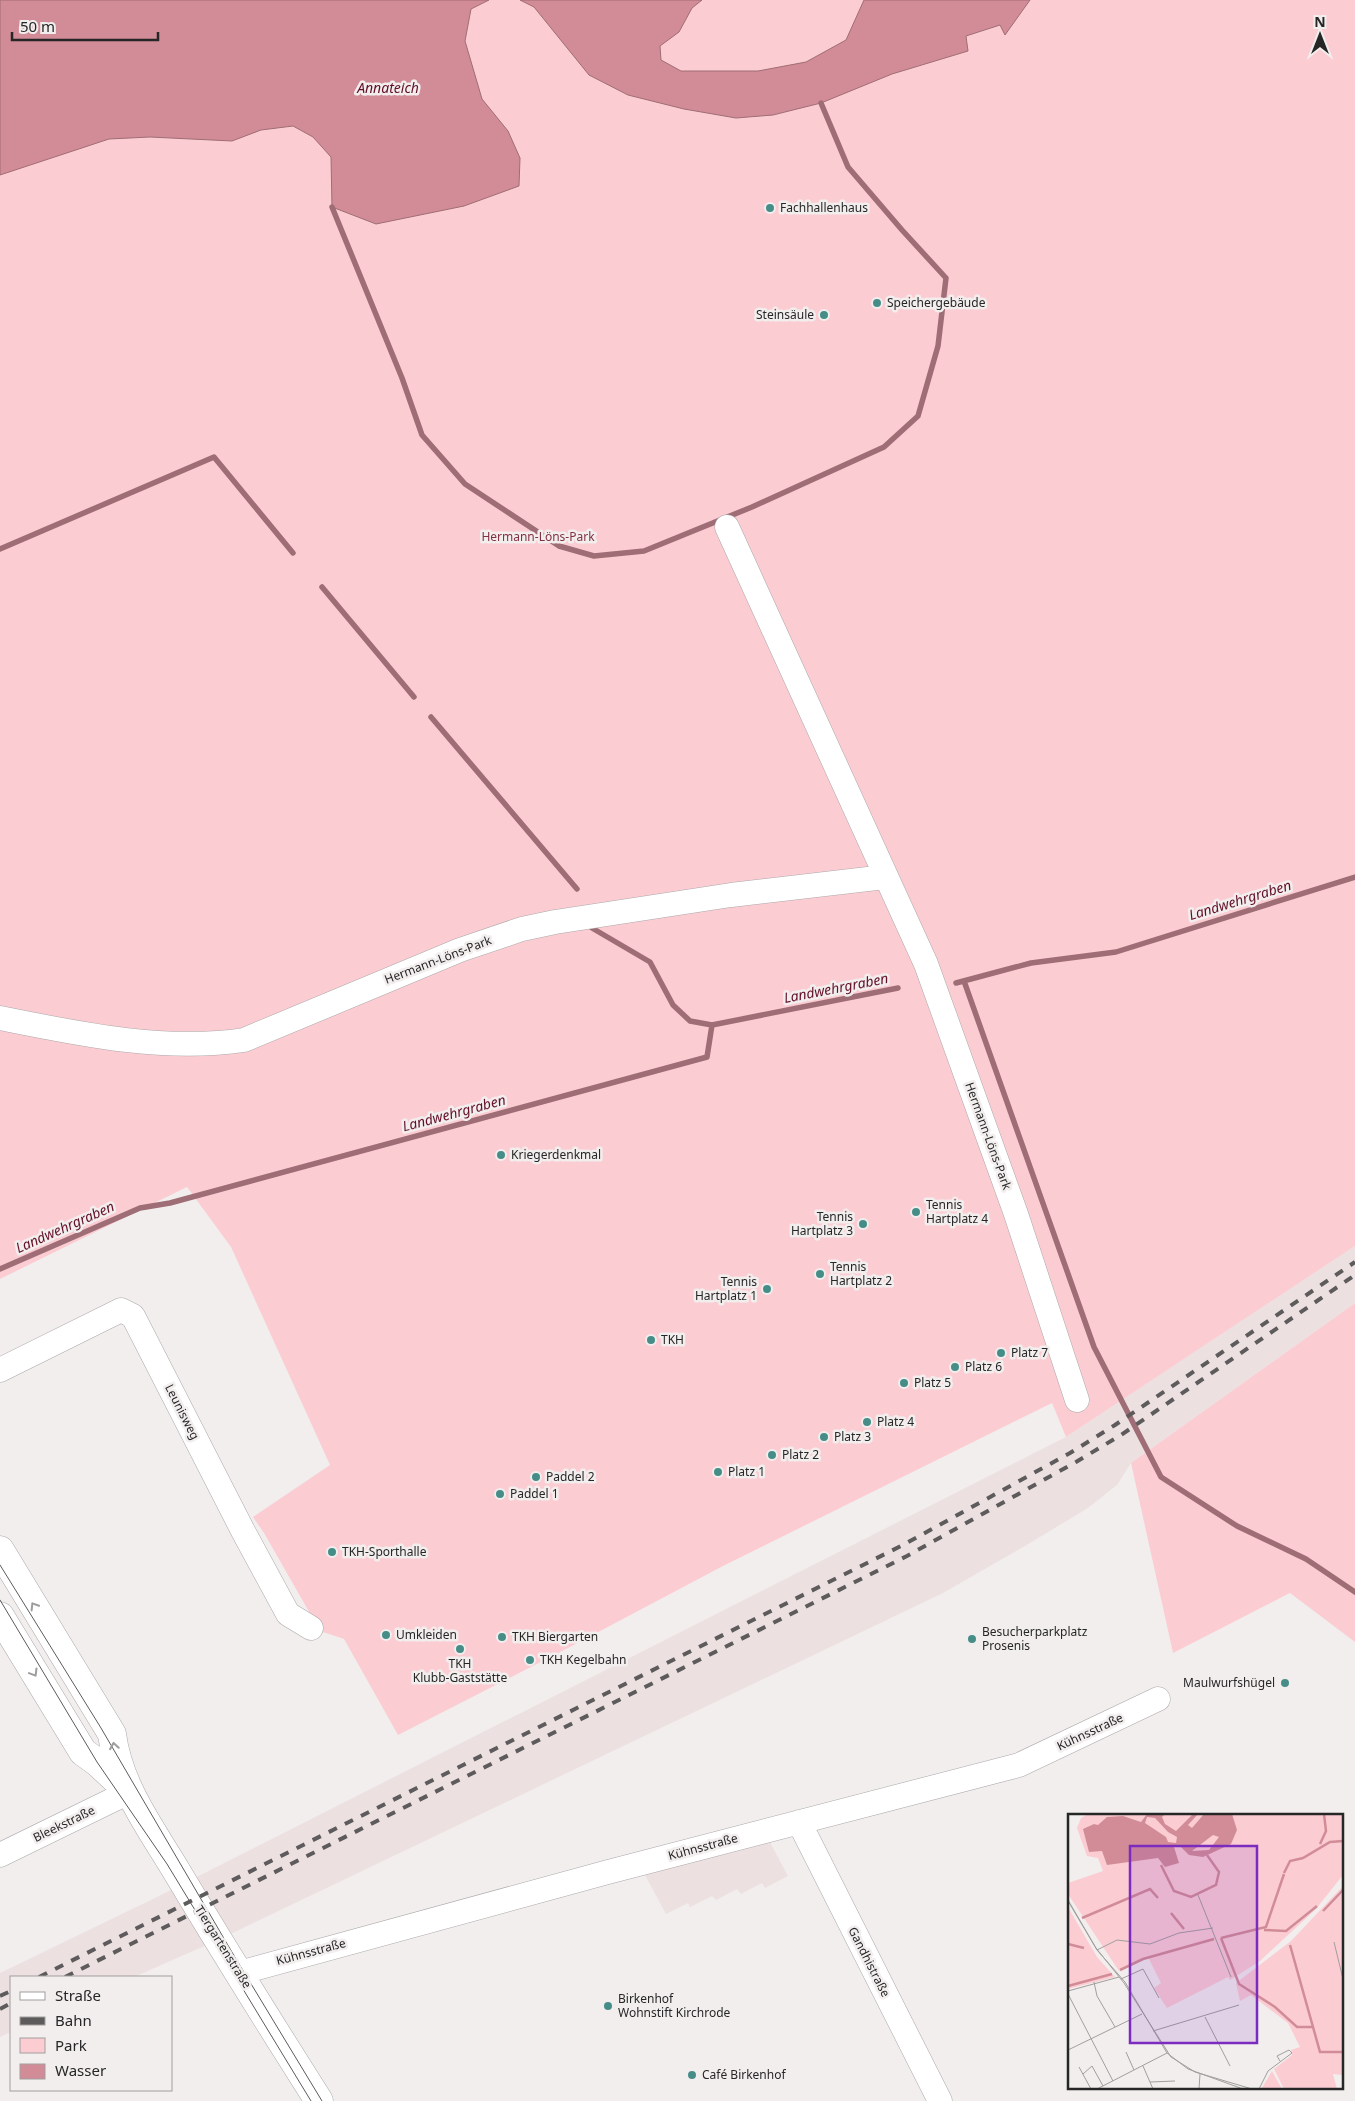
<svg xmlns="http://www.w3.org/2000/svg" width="1355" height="2101" font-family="'Noto Sans',sans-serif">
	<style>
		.built { fill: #ede0e1 }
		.green { fill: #fbcdd3 }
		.water { fill: #d28c97; stroke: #9f6d75 }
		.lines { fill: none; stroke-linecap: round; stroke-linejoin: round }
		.stream { stroke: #9f6d75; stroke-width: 5.5 }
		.minor-casing { stroke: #aca8a9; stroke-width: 25 }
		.secondary-casing { stroke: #aca8a9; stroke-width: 29 }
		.minor { stroke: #fff; stroke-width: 24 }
		.secondary { stroke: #fff; stroke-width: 28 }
		.tram { stroke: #5d5b5b; stroke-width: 1 }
		.rail { stroke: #5d5b5b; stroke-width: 4; stroke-dasharray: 9 9; stroke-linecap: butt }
		.oneway { stroke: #9e9d9d }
		.poi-dot { fill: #468d88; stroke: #f2eeee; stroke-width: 2 }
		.labels { text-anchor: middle; stroke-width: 5; stroke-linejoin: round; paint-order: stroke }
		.poi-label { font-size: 12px; fill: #272626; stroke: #f2eeee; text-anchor: start }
		.park-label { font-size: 12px; fill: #843043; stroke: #f2eeee }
		.street-label { font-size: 12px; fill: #272626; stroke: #f2eeee }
		.water-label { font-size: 14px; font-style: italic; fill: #630f28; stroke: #f2eeee }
		.inset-river { fill: none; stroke: #d28c97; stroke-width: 2.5 }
		.inset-road { fill: none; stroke: #a19e9e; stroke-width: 1 }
		.view { fill: #7b2cbf; fill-opacity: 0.15; stroke: #7b2cbf; stroke-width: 2.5 }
		.inset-edge { fill: none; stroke: #272626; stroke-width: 2.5 }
	</style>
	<rect width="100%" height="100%" fill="#f2eeee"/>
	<!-- built -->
	<path class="built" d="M1355,1246v57l-224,160 -14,22 -29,23 -63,38 -82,47 -725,347 -84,37h-123v55l-11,5v-64l157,-76 909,-460z
		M764,1831l24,45 -23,12 -3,-5 -21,11 -4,-5 -21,11 -4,-4 -22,11 -2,-4 -22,11 -27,-50z"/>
	<!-- green -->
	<path class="green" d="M0,0h1355v1246l-289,191 -14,-34 -329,163 -153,81 -172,88 -54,-96 -24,-8 -56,-98 -11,-16 77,-52 -99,-218 -44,-60 -187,92z
		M1355,1303v339l-65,-49 -117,60 -42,-190z"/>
	<!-- water -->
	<path class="water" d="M0,0h489l-18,9 -6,32 17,58 26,32 12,27 -1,28 -55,20 -88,18 -44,-17 -1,-50 -18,-20 -20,-11 -32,4 -29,11 -82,-4 -41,2 -109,36z
		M520,0h182l-10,8 -13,24 -19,14 1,14 20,11h77l48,-9 40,-22 18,-40h166l-25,35 -5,-10 -34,11 2,15 -76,23 -71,29 -48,12 -37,3 -52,-9 -56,-14 -39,-20 -55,-68z"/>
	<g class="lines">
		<!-- stream -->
		<path class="stream" d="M332,207l70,171 20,57 43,49 94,62 35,10 50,-5 108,-44 132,-60 34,-31 20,-70 8,-68 -44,-48 -54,-63 -27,-64
			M0,549l214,-92 79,96
			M322,587l92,110
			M431,717l146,172
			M592,928l58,34 23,43 17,16 22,4
			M964,981l130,366 67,130 76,49 69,33 49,33
			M956,983l75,-20 85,-11 239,-75
			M0,1269l140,-61 30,-5 537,-146 5,-32 186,-37"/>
		<defs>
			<path id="minor" d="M727,527l199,437 90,250 61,186
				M0,1018c79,16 164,34 244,22l216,-90 62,-21 33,-7 176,-27 154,-18
				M0,1370l121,-60 12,6 110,215 45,83 23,14
				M799,1822l141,279
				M0,1855l129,-63
				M239,1973l369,-101 411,-107 139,-66"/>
			<path id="secondary" d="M0,1550l112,184c7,54 41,97 68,143 45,75 92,150 139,224
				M0,1616l83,136 14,10 29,27"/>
		</defs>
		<!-- minor casing -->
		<use href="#minor" class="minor-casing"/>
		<!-- secondary casing -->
		<use href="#secondary" class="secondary-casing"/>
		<!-- minor -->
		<use href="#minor" class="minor"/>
		<!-- secondary -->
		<use href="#secondary" class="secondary"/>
		<!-- tram -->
		<path class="tram" d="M0,1565l101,163 135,231 86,142
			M0,1600l97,162 70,102 144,237"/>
		<!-- rail -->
		<path class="rail" d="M39,1977l864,-432 167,-92 45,-28 240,-163
			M65,1977l842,-421 169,-94 45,-27 234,-160
			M0,1996l11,-5
			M0,2009l11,-6"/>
	</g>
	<!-- one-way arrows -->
	<defs><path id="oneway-chevron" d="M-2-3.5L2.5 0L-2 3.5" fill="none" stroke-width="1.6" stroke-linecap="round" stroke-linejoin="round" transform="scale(1.25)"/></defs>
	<g class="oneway">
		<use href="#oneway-chevron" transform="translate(34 1606) rotate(-122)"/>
		<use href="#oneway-chevron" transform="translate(34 1673) rotate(59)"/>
		<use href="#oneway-chevron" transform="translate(114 1746) rotate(-99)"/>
	</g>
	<!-- markers -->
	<g class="poi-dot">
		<circle cx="770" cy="208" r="5"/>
		<circle cx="877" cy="303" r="5"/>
		<circle cx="824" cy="315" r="5"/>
		<circle cx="501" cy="1155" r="5"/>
		<circle cx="916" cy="1212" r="5"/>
		<circle cx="863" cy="1224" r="5"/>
		<circle cx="820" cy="1274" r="5"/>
		<circle cx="767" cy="1289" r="5"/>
		<circle cx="651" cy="1340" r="5"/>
		<circle cx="1001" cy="1353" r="5"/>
		<circle cx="955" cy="1367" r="5"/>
		<circle cx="904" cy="1383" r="5"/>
		<circle cx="867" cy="1422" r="5"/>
		<circle cx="824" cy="1437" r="5"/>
		<circle cx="772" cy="1455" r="5"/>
		<circle cx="718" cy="1472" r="5"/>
		<circle cx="536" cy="1477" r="5"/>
		<circle cx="500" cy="1494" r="5"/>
		<circle cx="332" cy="1552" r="5"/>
		<circle cx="386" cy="1635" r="5"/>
		<circle cx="502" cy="1637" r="5"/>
		<circle cx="972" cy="1639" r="5"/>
		<circle cx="460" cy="1649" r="5"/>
		<circle cx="530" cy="1660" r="5"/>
		<circle cx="1285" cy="1683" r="5"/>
		<circle cx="608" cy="2006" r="5"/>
		<circle cx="692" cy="2075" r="5"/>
	</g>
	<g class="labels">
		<!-- poi labels -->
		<g class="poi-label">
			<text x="780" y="212">Fachhallenhaus</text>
			<text x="887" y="307">Speichergebäude</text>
			<text x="814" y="319" text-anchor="end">Steinsäule</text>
			<text x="511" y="1159">Kriegerdenkmal</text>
			<text x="926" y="1209">Tennis<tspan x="926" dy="14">Hartplatz 4</tspan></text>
			<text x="853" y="1221" text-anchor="end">Tennis<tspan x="853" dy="14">Hartplatz 3</tspan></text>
			<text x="830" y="1271">Tennis<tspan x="830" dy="14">Hartplatz 2</tspan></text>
			<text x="757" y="1286" text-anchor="end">Tennis<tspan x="757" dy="14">Hartplatz 1</tspan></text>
			<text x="661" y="1344">TKH</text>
			<text x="1011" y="1357">Platz 7</text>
			<text x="965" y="1371">Platz 6</text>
			<text x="914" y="1387">Platz 5</text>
			<text x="877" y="1426">Platz 4</text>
			<text x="834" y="1441">Platz 3</text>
			<text x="782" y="1459">Platz 2</text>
			<text x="728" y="1476">Platz 1</text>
			<text x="546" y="1481">Paddel 2</text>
			<text x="510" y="1498">Paddel 1</text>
			<text x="342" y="1556">TKH-Sporthalle</text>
			<text x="982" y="1636">Besucherparkplatz<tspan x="982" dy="14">Prosenis</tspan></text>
			<text x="396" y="1639">Umkleiden</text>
			<text x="512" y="1641">TKH Biergarten</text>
			<text x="540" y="1664">TKH Kegelbahn</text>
			<text x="460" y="1668" text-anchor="middle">TKH<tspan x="460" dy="14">Klubb-Gaststätte</tspan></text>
			<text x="1275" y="1687" text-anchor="end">Maulwurfshügel</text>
			<text x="618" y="2003">Birkenhof<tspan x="618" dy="14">Wohnstift Kirchrode</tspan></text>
			<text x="702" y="2079">Café Birkenhof</text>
		</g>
		<!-- park labels -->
		<g class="park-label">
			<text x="538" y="541">Hermann-Löns-Park</text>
		</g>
		<!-- street labels -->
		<g class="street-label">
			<text transform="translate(438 960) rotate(-21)" y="4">Hermann-Löns-Park</text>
			<text transform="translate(988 1136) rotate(70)" y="4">Hermann-Löns-Park</text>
			<text transform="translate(182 1412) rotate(63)" y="4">Leunisweg</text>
			<text transform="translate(1090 1732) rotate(-25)" y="4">Kühnsstraße</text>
			<text transform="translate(64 1824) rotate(-26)" y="4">Bleekstraße</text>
			<text transform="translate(703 1847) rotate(-15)" y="4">Kühnsstraße</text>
			<text transform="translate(223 1947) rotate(58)" y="4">Tiergartenstraße</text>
			<text transform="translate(311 1952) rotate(-15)" y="4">Kühnsstraße</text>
			<text transform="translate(869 1962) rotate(63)" y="4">Gandhistraße</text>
		</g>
		<!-- water labels -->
		<g class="water-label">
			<text x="388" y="93">Annateich</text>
			<text transform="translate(1240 900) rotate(-17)" y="5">Landwehrgraben</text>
			<text transform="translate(836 988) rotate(-11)" y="5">Landwehrgraben</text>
			<text transform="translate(454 1113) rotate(-15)" y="5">Landwehrgraben</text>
			<text transform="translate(65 1227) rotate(-24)" y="5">Landwehrgraben</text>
		</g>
	</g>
	<!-- overview -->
	<g transform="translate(1068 1814)">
		<rect width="275" height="275" fill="#f2eeee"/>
		<path d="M20,0h255v61l-27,34 -56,52 -30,19 -2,-3 -61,31 -13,-20 7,-5 -13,-26 -29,14 -51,-77v-11l35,-12 -5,-13 -11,-2 -10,-28 4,-10zM275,72v189l-10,-1 4,15h-53l-10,-20 18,-14 -1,-5 9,-3 -12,-24 -37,-28 -11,6 -4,-18 55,-42zM0,93l29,50 18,20 -47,12zM204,257l10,18 -20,-1z" fill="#fbcdd3"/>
		<path d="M79,0h18l-3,3 3,7 11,7 17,-17h5l-10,11 4,3 12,-14h28l5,16 -6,14 -28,13 -14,-2 -9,-9 -6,1 5,16 -14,4 -7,-9 -51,7 -5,-14 -13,1 -6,-23 11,-5 4,1 9,-8 16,-1 18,6zM79,3l8,1 13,14 9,5 -1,6 -8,-1 -2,-5 -21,-14zM145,21l6,2 -10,13 -17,1z" fill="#d28c97" fill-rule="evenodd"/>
		<path class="inset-river" d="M252,30l6,-13 -2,-17M93,51l13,26 17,6 25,-12 3,-13 -12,-17M216,59l6,-12 13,-3 27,-16 13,-1M255,97l20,-21M103,99l13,16M14,104l68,-29 8,9M196,116l22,1 31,-25M153,124l18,46 36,23 22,20h15M153,124l45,-11 18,-53M0,130l16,4M222,131l30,107h23M52,156l23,-11 71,-20M0,172l44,-12"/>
		<path class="inset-road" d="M130,81l33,82M0,86l28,48 28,35 47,74 24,15 57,17M0,87l29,49 28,32 42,71 21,16 55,20M266,128l9,37M29,136l20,-10 33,4 29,-11 34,-5M53,165l22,-10 16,29M26,168l3,14 18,31M0,177l51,-14M0,180l45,87M137,203l25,49M85,217l86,-26M0,236l74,-36M58,238l8,18M75,252l10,23M11,253l12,22M15,260l9,-8 11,20M82,268l25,-1M29,275l70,-36M131,275l1,-15M191,275l9,-18 24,-18 -3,-3 -12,6 3,5"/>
		<path class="view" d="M62,32h127v197h-127z"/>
		<rect width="275" height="275" class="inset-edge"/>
	</g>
	<!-- legend -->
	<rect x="10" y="1976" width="162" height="115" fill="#f2eeee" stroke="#a19e9e"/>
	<rect x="20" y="1992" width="25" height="8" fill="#ffffff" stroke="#a19e9e"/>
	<text x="55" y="2001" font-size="15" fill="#272626">Straße</text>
	<rect x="20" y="2017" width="25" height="8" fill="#5d5b5b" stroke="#a19e9e"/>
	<text x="55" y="2026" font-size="15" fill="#272626">Bahn</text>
	<rect x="20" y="2038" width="25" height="15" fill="#fbcdd3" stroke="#a19e9e"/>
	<text x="55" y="2051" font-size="15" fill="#272626">Park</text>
	<rect x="20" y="2064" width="25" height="15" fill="#d28c97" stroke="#a19e9e"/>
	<text x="55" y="2076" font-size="15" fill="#272626">Wasser</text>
	<!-- north arrow -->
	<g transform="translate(1320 35)" stroke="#f2eeee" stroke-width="4" paint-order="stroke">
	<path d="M0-4L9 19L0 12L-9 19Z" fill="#272626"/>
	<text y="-8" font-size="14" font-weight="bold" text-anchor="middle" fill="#272626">N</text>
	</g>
	<!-- scale -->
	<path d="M12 32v8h146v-8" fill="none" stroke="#272626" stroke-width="2.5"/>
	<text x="20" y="32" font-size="15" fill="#272626" stroke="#f2eeee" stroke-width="4" paint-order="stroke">50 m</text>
</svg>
